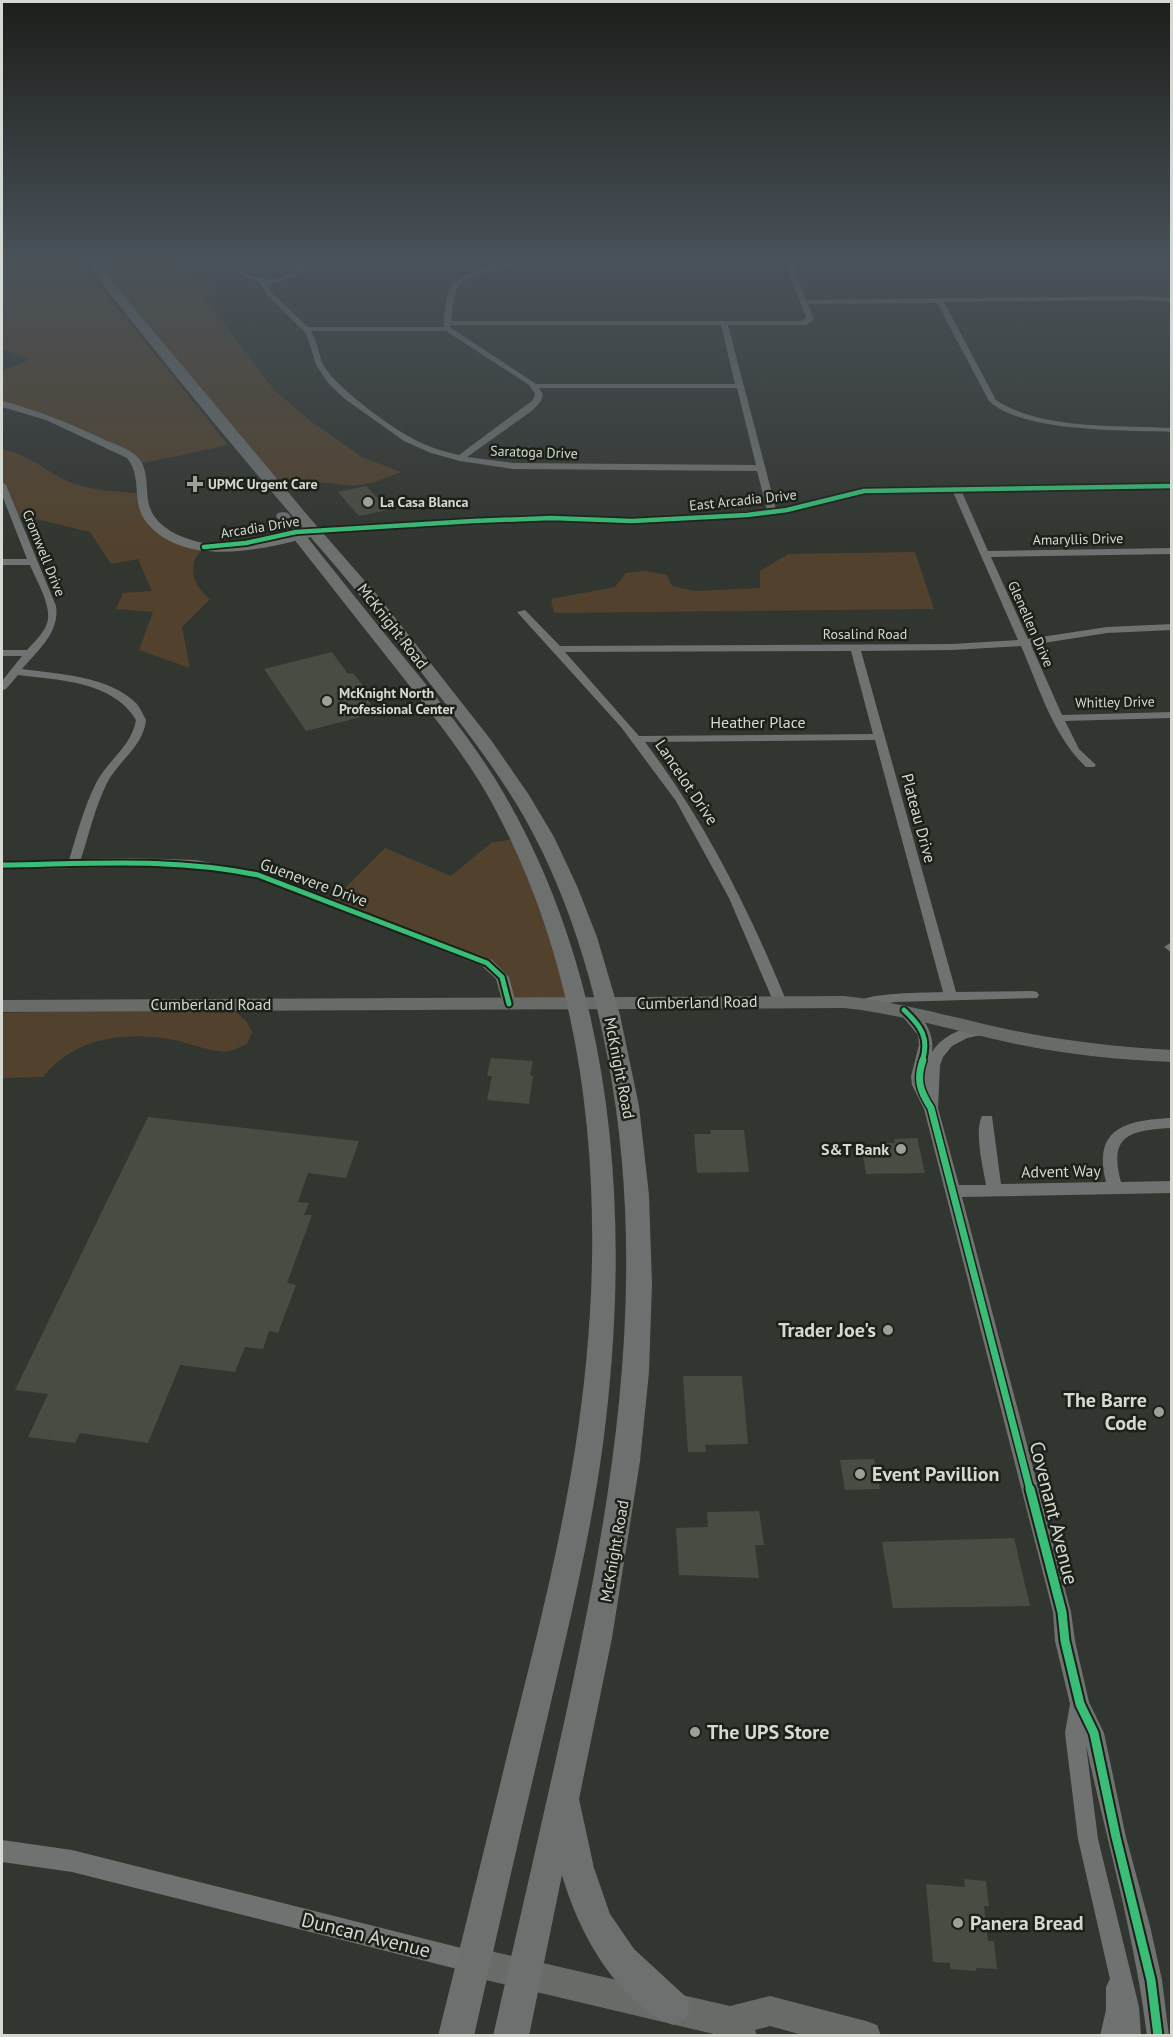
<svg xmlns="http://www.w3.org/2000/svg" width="1173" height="2037" font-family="'PT Sans',sans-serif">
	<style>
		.green { fill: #52422d }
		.building { fill: #494c42 }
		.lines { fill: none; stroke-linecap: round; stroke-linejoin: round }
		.minor { fill: #6f7271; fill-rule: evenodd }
		.tertiary { fill: #6f7271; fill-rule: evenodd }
		.secondary { fill: #686b67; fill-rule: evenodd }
		.trunk { fill: #6c706e; fill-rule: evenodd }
		.cycleway-far3-casing { stroke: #1b2019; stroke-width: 8 }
		.cycleway-far2-casing { stroke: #1b2019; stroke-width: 9 }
		.cycleway-far1-casing { stroke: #1b2019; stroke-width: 10 }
		.cycleway-casing { stroke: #1b2019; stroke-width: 13 }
		.cycleway-far3 { stroke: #3abd76; stroke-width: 4.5 }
		.cycleway-far2 { stroke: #3abd76; stroke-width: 5 }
		.cycleway-far1 { stroke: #3abd76; stroke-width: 7 }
		.cycleway { stroke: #3abd76; stroke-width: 9 }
		.poi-dot { fill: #9ba199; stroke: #1b2019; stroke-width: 2 }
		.labels { text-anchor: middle; stroke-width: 5; stroke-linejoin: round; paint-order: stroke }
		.far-street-label { font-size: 14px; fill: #d4dad1; stroke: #1b2019 }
		.far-poi-label { font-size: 14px; font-weight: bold; fill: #d4dad1; stroke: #1b2019; text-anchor: start }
		.street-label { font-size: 16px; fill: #d4dad1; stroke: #1b2019 }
		.poi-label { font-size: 16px; font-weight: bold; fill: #d4dad1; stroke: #1b2019; text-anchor: end }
		.near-poi-label { font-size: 20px; font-weight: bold; fill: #d4dad1; stroke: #1b2019; text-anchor: start }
		.near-street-label { font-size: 20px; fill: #d4dad1; stroke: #1b2019 }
	</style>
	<rect width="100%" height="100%" fill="#323630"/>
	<!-- green -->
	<path class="green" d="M2,259h76l150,186 -89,19 -3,-3 -87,-43 -47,-14v-33l29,-12 -29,-10z
		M88,259h71l53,26 8,9 -15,4 69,92 38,32 50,35 39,15 -26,10 -22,4 -58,-7h-25z
		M2,449c32,7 50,29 79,37 19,5 42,5 61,8 6,34 34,42 62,53 -18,17 -12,38 6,52l-28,28 8,41 -51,-18 14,-38 -37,-3 7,-16 29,-2 -14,-32 -27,5 -21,-32 -49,-12 -27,-4 -12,-31z
		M915,552l19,57 -380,4 -3,-14 64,-12 11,-14 19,-2 22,4 5,11 23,5 65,-3v-17l28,-17z
		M518,838l59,166h-68l-11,-32 -167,-70 54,-54 66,28 40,-33z
		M227,1004l19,17 6,11 -5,12c-6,2 -12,6 -18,7 -12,3 -41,-8 -54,-11 -49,-9 -99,-4 -132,37l-41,1v-65z"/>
	<!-- building -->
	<path class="building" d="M366,486l19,20 3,4 -29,6 -21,-24z
		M332,652l16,22 5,-1 12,15 -5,1 17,24 -71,18 -42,-62z
		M491,1058l42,3 -3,14 3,1 -4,28 -42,-4 5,-24h-5z
		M148,1117l211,24 -13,37 -38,-5 -10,29 11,1 -5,12h8l-25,68 9,2 -18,48 -9,-2 -6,18 -18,-2 -10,25 -55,-7 -32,78 -68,-10 -5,10 -47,-6 20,-43 -33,-4z
		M710,1130h34l5,42 -52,1 -3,-39h17z
		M917,1138l8,35 -59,1 -3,-18h21l-2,-13h13l-1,-4z
		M683,1376h59l6,68 -43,1 1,7h-18z
		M874,1459l6,30 -35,1 -5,-30z
		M759,1511l5,34h-9l4,33 -80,-3 -3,-47 32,-1 -1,-15z
		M1014,1538l16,68 -137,2 -11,-66z
		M964,1879l22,2 3,25h-5l4,35h6l3,28 -21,-1v3l-26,-2v-6l-17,-1 -7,-78 39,3z"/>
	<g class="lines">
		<!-- minor -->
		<path class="minor" d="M206,259h8c15,6 33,17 49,20 15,3 34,-7 40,-20h6c-6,18 -24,22 -42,25l5,9 36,34h136c-1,-11 2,-37 11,-45 14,-12 62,-24 80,-23 -16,9 -69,13 -78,30 -4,8 -4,22 -6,32h351l4,-3 -22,-59h6l16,41 340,-4 26,2v4l-26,-2 -202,2 52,98c45,30 123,25 176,28v4c-47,-2 -149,1 -183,-31l-52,-98 -129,1 6,15 -7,6h-79l48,184 88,-21 308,-5v6l-210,3 26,59 184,-3v6l-181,3 37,82 79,-12 65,-3v6l-65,3 -76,12 31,70 110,-3v6l-107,3 14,28 17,16 -2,2h-8c-33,-31 -47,-80 -65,-121l-69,4 -91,1 95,341 76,-1 5,1 2,3 -2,3 -142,4 -32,6 -5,-2 -2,-3c11,-11 70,-10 87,-11l-68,-252 -230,2c60,79 103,166 141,258l-7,4 -5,-1 -45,-105 -53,-97 -55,-74 -104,-115 8,-2 35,36 392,-2 66,-4 -65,-148 -89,2 -77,19 -40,5 -115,6 -96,-3 -224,13 -2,-2 5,-3 221,-14 96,3 135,-8 -10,-39 -244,-2 -53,-8 -29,-8 -27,-12 -59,-42 -16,-15 -13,-19 -8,-27 -5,-8 -36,-35 -7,-12zM451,325h270l14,59h-199l-85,-56zM311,331h135l83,54 6,9 -2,6 -74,55c-17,-4 -34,-9 -49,-18 -22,-12 -73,-49 -86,-71 -6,-11 -6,-24 -13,-35zM539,388h198l19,77 -243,-2 -46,-6 66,-47 8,-9 2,-7zM851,651l22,83 -234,2 -74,-84z
			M2,482l4,3 50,121c4,26 -18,44 -34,63 37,5 88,7 115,35 4,5 6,11 9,16 -3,27 -27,40 -39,63 -12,24 -18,51 -26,76l49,-1 65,2 63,11 234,89 17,17 7,27 -2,3h-10l-8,-28 -14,-13 -227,-88c-85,-18 -168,-8 -253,-9v-8l67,-1c8,-26 15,-53 27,-77 11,-22 36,-37 40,-63 -23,-39 -78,-40 -118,-45l-12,14 -4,1v-9l20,-25h-20v-6h25c8,-9 20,-20 21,-31 2,-17 -12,-39 -18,-54h-28v-6h25l-25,-64z
			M1170,943h2v10l-8,-6z
			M904,1005c18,6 31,29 28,47 12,-18 30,-24 50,-26l7,5 -2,3 -20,4 -15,8 -9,11 -3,8 -2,43 21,77h27c-3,-18 -12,-53 -4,-69h10l9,68 105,-2c-14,-54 20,-62 66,-64v10c-42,2 -64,7 -51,54l51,-1v12l-210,4 109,415 4,29 14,61 15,31 22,104 24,89 12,54 7,56h-22c-12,-99 -40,-194 -61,-291l12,94 41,168 2,29h-41l6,-26v-23l4,-8 -32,-140 -13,-106 5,-29 -15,-63 -2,-29 -129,-503 -12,-24 -1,-9 8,-31 -1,-10 -21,-25z
			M2,1840l70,10 401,101 8,3 3,8 -3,8 -8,3 -401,-101 -70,-10z"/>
		<!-- tertiary -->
		<path class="tertiary" d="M2,401c36,9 69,23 103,39 9,4 21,8 29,14 16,11 11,34 15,51 4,14 15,23 27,29 45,22 94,6 139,-5l6,3c-8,6 -21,7 -30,10 -45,11 -115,22 -147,-23 -12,-19 -2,-43 -17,-61l-81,-38 -44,-13z"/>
		<!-- secondary -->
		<path class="secondary" d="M844,996c57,6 111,22 167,34 53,11 106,17 161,20v12c-55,-2 -108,-8 -161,-19 -56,-12 -110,-29 -167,-35l-842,4v-12z
			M473,1947l257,59 40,-10 96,25 11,4 4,11h-75l-36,-10 -15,4 2,6h-35l-249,-59 -10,-5 -5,-10 5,-10z"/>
		<!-- trunk -->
		<path class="trunk" d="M83,259h10l216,258 69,79 113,144 38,55 25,42 23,49 20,51 23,78 19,91 10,89 3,89 -3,88 -9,89 -28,177 -33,161 15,69 16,46 24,35 51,47 5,12 -5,12 -12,5c-57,-23 -95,-94 -111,-150l-33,161h-36c25,-109 50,-218 74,-327 47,-218 83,-432 40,-654 -16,-84 -42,-166 -84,-240 -25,-43 -55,-82 -85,-121 -44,-58 -89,-113 -137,-168 -75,-87 -148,-177 -218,-267z
			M283,512l5,1c39,49 78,98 118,147 38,46 76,93 105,146 107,193 120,423 92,638 -13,97 -37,193 -59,288 -24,101 -47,202 -70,304h-36c25,-101 50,-201 74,-301 24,-95 48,-190 63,-286 34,-214 23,-450 -82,-644 -27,-50 -64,-94 -99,-139 -39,-49 -77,-98 -116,-147l-2,-3 2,-3z"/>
		<defs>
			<path id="cycleway-far3" d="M204,547l42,-4 50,-11 177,-11 78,-3 81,3 115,-6 40,-5 77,-19 308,-5"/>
			<path id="cycleway-far2" d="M2,865c86,-1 171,-8 256,10l229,88 15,14 7,27
				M904,1010c17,16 26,28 18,52"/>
			<path id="cycleway-far1" d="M923,1060c-7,20 -3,31 8,48l99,382"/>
			<path id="cycleway" d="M1030,1489l32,123 3,29 15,63 14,29 22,104 35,143 7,56"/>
		</defs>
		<!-- cycleway-far3 casing -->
		<use href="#cycleway-far3" class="cycleway-far3-casing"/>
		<!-- cycleway-far2 casing -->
		<use href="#cycleway-far2" class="cycleway-far2-casing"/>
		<!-- cycleway-far1 casing -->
		<use href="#cycleway-far1" class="cycleway-far1-casing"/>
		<!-- cycleway casing -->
		<use href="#cycleway" class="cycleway-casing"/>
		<!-- cycleway-far3 -->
		<use href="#cycleway-far3" class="cycleway-far3"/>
		<!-- cycleway-far2 -->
		<use href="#cycleway-far2" class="cycleway-far2"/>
		<!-- cycleway-far1 -->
		<use href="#cycleway-far1" class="cycleway-far1"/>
		<!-- cycleway -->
		<use href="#cycleway" class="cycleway"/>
	</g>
	<!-- sky -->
	<linearGradient id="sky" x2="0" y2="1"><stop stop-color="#1c1e1a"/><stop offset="0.48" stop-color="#495259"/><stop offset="1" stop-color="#495259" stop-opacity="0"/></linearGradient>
	<rect width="1173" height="544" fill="url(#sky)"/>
	<!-- markers -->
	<g class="poi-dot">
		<path d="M192 475h6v6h6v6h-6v6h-6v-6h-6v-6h6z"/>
		<circle cx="368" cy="502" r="6"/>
		<circle cx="327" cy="701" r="6"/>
		<circle cx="901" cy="1149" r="6"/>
		<circle cx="888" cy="1330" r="6"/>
		<circle cx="1159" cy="1412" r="6"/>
		<circle cx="860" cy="1474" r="6"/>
		<circle cx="695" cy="1732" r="6"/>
		<circle cx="958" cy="1923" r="6"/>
	</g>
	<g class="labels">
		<!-- far-street labels -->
		<g class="far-street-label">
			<text transform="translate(534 452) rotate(2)" y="5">Saratoga Drive</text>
			<text transform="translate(743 500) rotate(-6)" y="5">East Arcadia Drive</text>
			<text transform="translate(260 527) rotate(-9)" y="5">Arcadia Drive</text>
			<text transform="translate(1078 539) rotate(-1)" y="5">Amaryllis Drive</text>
			<text transform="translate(44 553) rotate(68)" y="5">Cromwell Drive</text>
			<text transform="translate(1031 624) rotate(66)" y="5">Glenellen Drive</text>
			<text x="865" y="639">Rosalind Road</text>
			<text transform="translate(1115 702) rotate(-1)" y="5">Whitley Drive</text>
		</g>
		<!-- far-poi labels -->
		<g class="far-poi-label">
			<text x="208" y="489">UPMC Urgent Care</text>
			<text x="380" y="507">La Casa Blanca</text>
			<text x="339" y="698">McKnight North<tspan x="339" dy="16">Professional Center</tspan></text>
		</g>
		<!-- street labels -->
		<g class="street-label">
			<text transform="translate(393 626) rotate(52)" y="6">McKnight Road</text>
			<text x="758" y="728">Heather Place</text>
			<text transform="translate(687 782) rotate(56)" y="6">Lancelot Drive</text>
			<text transform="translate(919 818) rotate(75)" y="6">Plateau Drive</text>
			<text transform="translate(314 882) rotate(20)" y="6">Guenevere Drive</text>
			<text transform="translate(697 1002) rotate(-1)" y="6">Cumberland Road</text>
			<text x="211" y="1010">Cumberland Road</text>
			<text transform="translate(620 1068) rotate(79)" y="6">McKnight Road</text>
			<text transform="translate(1061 1171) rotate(-1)" y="6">Advent Way</text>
			<text transform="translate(614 1551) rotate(-80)" y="6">McKnight Road</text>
		</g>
		<!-- poi labels -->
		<g class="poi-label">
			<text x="889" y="1155">S&amp;T Bank</text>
		</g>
		<!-- near-poi labels -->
		<g class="near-poi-label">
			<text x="876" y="1337" text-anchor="end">Trader Joe's</text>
			<text x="1147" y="1407" text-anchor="end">The Barre<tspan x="1147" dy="23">Code</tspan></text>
			<text x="872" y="1481">Event Pavillion</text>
			<text x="707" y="1739">The UPS Store</text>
			<text x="970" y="1930">Panera Bread</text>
		</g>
		<!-- near-street labels -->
		<g class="near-street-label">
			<text transform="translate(1054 1513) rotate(76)" y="7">Covenant Avenue</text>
			<text transform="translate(366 1935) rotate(14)" y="7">Duncan Avenue</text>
		</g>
	</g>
	<!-- border -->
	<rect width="1173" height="2037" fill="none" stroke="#d4dad1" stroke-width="6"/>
</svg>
